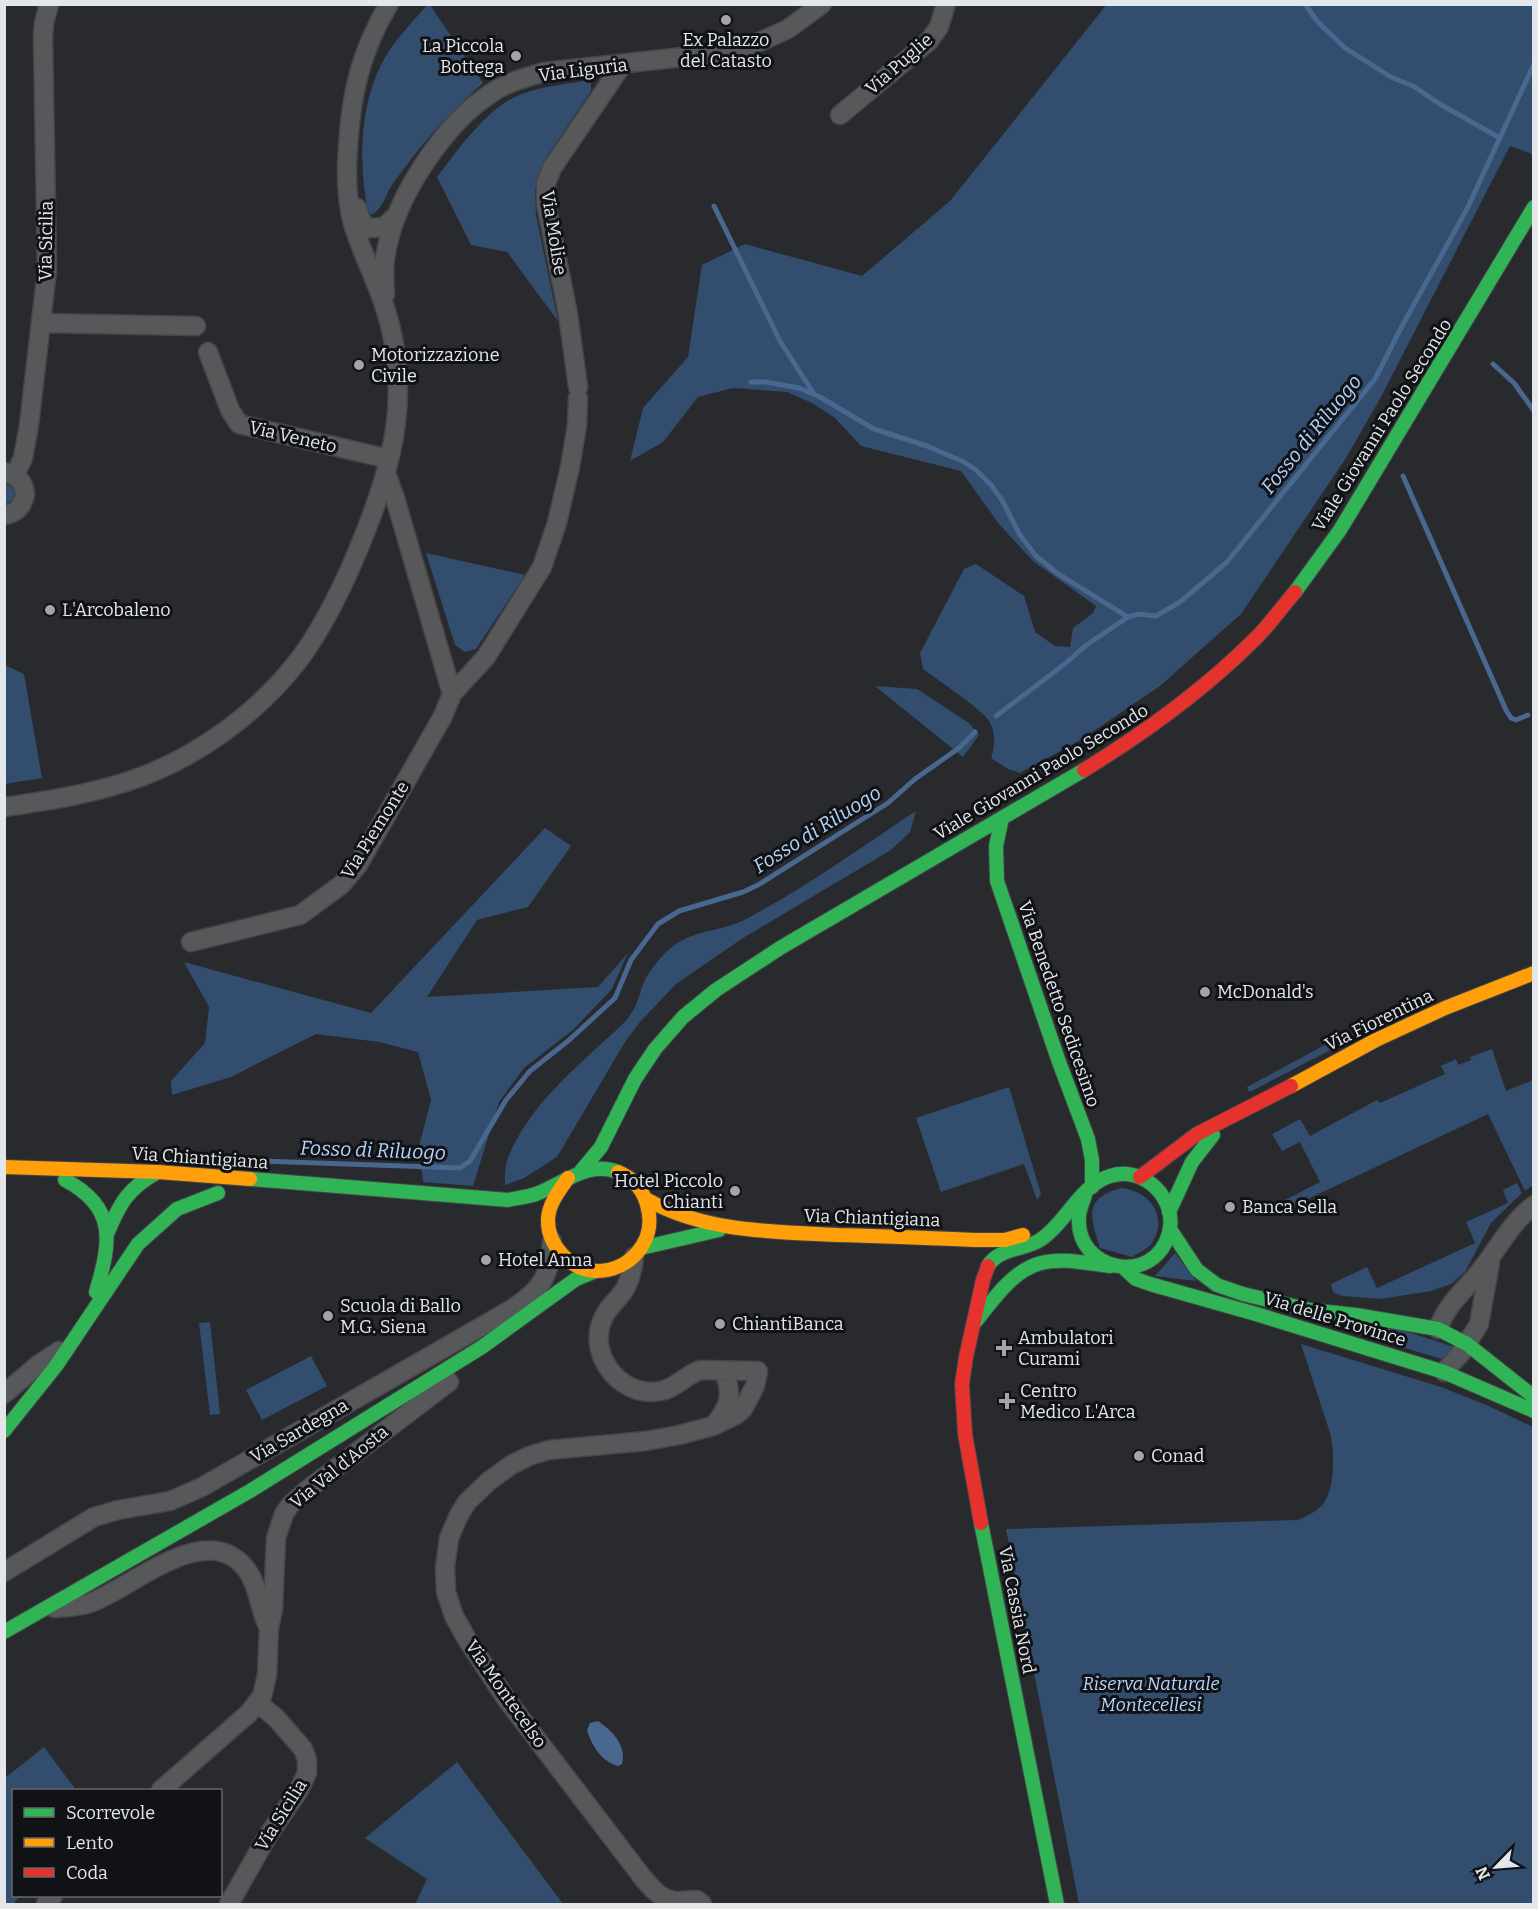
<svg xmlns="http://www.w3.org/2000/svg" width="1538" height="1909" font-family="Bitter,serif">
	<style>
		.green { fill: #324d6e }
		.water { fill: #49678f }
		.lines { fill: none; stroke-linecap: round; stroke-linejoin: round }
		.stream { stroke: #49678f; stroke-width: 5 }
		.street-casing { stroke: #434548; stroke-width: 21 }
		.fast-casing { stroke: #434548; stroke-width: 16 }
		.slow-casing { stroke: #434548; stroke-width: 16 }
		.jam-casing { stroke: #434548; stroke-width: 16 }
		.street { stroke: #56585a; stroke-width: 18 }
		.fast { stroke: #30b455; stroke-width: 14 }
		.slow { stroke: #ff9f0a; stroke-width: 14 }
		.jam { stroke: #e5322d; stroke-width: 14 }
		.poi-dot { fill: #a2a4a8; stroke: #101215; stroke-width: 2 }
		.labels { text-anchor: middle; stroke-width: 6; stroke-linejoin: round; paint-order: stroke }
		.poi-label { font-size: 18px; fill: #e3e6ea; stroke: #101215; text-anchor: start }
		.street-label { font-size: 18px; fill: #e3e6ea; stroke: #101215 }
		.park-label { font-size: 18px; font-style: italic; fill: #b6d5fd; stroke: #101215 }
		.water-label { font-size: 20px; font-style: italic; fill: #b4d3fb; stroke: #101215 }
	</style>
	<rect width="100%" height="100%" fill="#282a2d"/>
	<!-- green -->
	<path class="green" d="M1107,4l426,1v145l-1,4 -22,-8 -129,251 -35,61 -105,156 -81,72 -78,53 -62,34 -12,-4 -17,-11c4,-13 5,-25 -2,-37 -5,-10 -54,-43 -66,-52l-3,-16 44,-84 12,-5 48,32 11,36 20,14 15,1 3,-19 20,-15 3,-7 -63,-45 -34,-37 -38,-53 -100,-25 -26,-28 -23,-15 -25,-11 -54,-4 -35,9 -35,45 -33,19 13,-53 45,-51 14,-92 43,-21 117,32 88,-75z
		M427,5h3l53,78c-35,30 -64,64 -91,102 -6,9 -10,26 -21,30 -4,-7 -5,-14 -6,-22 -6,-42 -3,-92 17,-130 11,-22 30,-40 45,-58z
		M583,81l8,2v8l-43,64 -7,14 -6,21 1,25 22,106 -51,-69 -36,-7 -34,-68c20,-26 48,-66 78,-80 21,-10 46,-12 68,-16z
		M5,483l7,4 3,6 -2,7 -8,4z
		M426,553l99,22 -49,74 -11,3 -10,-7z
		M5,665l19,9 18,104 -37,6z
		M875,686l42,3 52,34 10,12 -16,22z
		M916,811l-6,21 -19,18 -148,88 -67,46 -36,38 -15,20 -68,115 -33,21 -19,7c-1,-25 5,-34 17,-55 21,-34 50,-59 79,-86 9,-9 19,-16 27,-26 12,-15 10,-25 18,-40 6,-11 17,-24 26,-31 23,-18 48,-15 72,-27 60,-31 116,-72 172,-109z
		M545,828l26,18 -43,61 -51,13 -50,77 171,-10 30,-34 -16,36 -38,40 -50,39 -25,34 -26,84 -50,-4 -4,-36 12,-46 -13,-48 -39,-10 -63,-8 -85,43 -59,18 -1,-14 34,-38 4,-36 -25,-45 187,51z
		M1332,1041l4,1 2,4 -88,46 -2,-2 -1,-3z
		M1492,1049l14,42 27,-11v105l-8,6 -37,-77 -199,94 -4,-8 35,-18 -20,-40 -18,9 -10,-17 28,-15 10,17 67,-36 3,3 65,-29 -4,-8 15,-7 2,6 13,-5 -1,-3z
		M1009,1087l32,107 -4,6 -13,-36 -83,28 -25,-74z
		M1517,1183l5,10 -31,30 -26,49 -14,12 -20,7 -50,8 -39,-3 -9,-4 -2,-8 36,-17 10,21 98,-45 -9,-21 42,-19 -5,-13z
		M1121,1188c29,3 48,29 31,55 -4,6 -14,10 -20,14l-32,-9c-9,-30 -18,-49 21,-60z
		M1175,1253l21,28 -41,-5z
		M210,1322l10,92 -10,1 -11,-92z
		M1349,1324l50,5 55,18 -9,13 -97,-29z
		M1301,1344l140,43 50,20 42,20v477h-454l-73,-375 292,-9c9,-4 22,-10 27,-19 10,-17 9,-46 6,-65z
		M311,1356l16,30 -65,34 -16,-30z
		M44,1747l32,43h-62v106h6l-7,8h-8v-126z
		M457,1762l106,142h-148l12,-25 -62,-41z"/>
	<!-- water -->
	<path class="water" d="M598,1721c13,9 29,24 24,43l-4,2c-17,-5 -26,-20 -31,-36l3,-7z"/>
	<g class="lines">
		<!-- stream -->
		<path class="stream" d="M1305,4l12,17 28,27 46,29 24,10 23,16 62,35
			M714,206l66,135 34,53
			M1493,364l21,19 20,28
			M751,382h15l33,6 21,9 54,32 53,17 37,16 12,8 15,15 11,15 18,35 16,21 21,17 71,44
			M1403,476l103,234 5,8 5,2 12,-5
			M996,716l70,-53 19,-17 43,-29 11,-3 17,2 24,-14 47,-40 148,-183 27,-53 65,-117 67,-145
			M204,1159l256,9 10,-7 36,-61 24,-29 38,-30 47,-43 16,-38 27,-36 21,-13 64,-19 15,-7 130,-82 27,-24 44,-31 16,-16"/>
		<defs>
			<path id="street" d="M840,115l89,-74 10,-14 7,-23
				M357,208l5,14 7,6 15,-1 12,-11
				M385,294c-1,-14 -2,-28 1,-41 9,-56 59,-131 107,-161 15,-10 34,-15 51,-20l195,-21 49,-22 34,-25
				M41,323l155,3
				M208,352l22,58 9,14 150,35
				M578,387l-10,-73 -22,-110v-21l6,-15 70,-103
				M4,472c13,2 20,10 21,22 -2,12 -8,19 -21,21
				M386,473l9,25 57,196
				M15,475l8,-17 6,-33 18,-155 -4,-232 1,-15 5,-19
				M4,807c42,-6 82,-12 122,-25 67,-21 133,-69 175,-125 27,-37 47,-81 64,-124 20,-51 37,-105 32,-161 -1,-20 -5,-42 -11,-61 -9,-30 -24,-57 -33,-87 -7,-26 -7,-51 -5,-77 3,-54 13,-96 41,-143
				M191,942l109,-27 41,-30 17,-20 85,-149 9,-22 34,-37 56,-90 15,-44 13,-56 7,-42 1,-27
				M634,1257c-1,11 -3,20 -8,30 -5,10 -14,16 -20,26 -14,22 -7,49 12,66 12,10 27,15 43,12 16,-3 25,-17 40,-21l57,1 -3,15 -12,23 -7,6 -23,11 -34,9 -33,6 -97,9 -20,6 -18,9 -22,16 -22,21 -8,13 -10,23 -4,29 1,25 8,24 14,25 39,59 136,178c11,13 20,24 38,23 6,0 10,-1 16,-1l5,4
				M1438,1329c10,-28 29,-40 46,-63 16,-21 28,-44 50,-61
				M1444,1372l17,-19 18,-29 11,-61
				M4,1394l34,-29 21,-14
				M714,1425c16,-19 19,-30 10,-53
				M4,1572l90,-55 24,-7 52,-9 32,-14 310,-178c30,-20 38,-32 40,-68
				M54,1608c12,-1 25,-1 36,-5 44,-16 117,-86 157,-33 12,17 12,38 21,56
				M161,1790l88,-77 13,-17 5,-21 2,-47 4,-19 3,-71 8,-24 6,-9 17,-15 142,-108
				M46,1904l7,-8
				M229,1904l38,-67 32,-47 8,-17v-13l-4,-11 -27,-31 -18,-15"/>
			<path id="fast" d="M1295,592l45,-62 194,-323
				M1002,818l-6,28 1,35 62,181 29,77 4,21v27
				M581,1171l20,-24 34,-68 20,-30 28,-32 33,-27 64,-42 304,-178
				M250,1179l258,21c10,-2 19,-3 28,-6 27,-10 52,-34 82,-22
				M65,1180c52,27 46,62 31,112
				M1169,1212l23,-50 21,-27
				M1170,1229l27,41 20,15 26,9 67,16 46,5 82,14 29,15 67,53
				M107,1234c13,-31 21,-46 51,-62
				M641,1248l78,-18
				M988,1266c10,-18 37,-16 52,-26 26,-17 39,-54 70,-64 34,-11 68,23 59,57 -15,55 -94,38 -90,-16 0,-7 4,-15 6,-22
				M1125,1269l11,10 14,5 106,30 188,58 90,39
				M976,1321c17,-21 37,-51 65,-58 22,-6 47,1 69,3
				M4,1431l52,-65 82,-122 39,-35 41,-16
				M981,1523l76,381
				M4,1632l246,-141 232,-144 94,-68 20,-8"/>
			<path id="slow" d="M1291,1086l85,-46 69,-32 89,-35
				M4,1167l154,5 92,7
				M568,1178c-9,13 -19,25 -20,41 -1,26 23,52 49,52 32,0 59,-29 51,-62 -3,-17 -14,-31 -30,-37
				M646,1199c58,33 127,33 192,36 45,1 91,3 137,5h30l18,-5"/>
			<path id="jam" d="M1084,770c62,-38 120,-80 172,-132 14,-14 26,-31 39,-46
				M1140,1177l57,-43 94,-48
				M981,1523l-16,-89 -3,-50 4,-27 17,-77 5,-14"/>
		</defs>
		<!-- street casing -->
		<use href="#street" class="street-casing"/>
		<!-- fast casing -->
		<use href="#fast" class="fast-casing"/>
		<!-- slow casing -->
		<use href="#slow" class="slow-casing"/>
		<!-- jam casing -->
		<use href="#jam" class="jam-casing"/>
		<!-- street -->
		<use href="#street" class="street"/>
		<!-- fast -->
		<use href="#fast" class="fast"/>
		<!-- slow -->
		<use href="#slow" class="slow"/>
		<!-- jam -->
		<use href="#jam" class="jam"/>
	</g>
	<!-- markers -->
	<g class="poi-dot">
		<circle cx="726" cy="20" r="6"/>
		<circle cx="516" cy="56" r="6"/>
		<circle cx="359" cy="365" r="6"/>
		<circle cx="50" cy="610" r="6"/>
		<circle cx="1205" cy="992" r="6"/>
		<circle cx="735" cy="1191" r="6"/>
		<circle cx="1230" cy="1207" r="6"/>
		<circle cx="486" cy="1260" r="6"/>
		<circle cx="328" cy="1316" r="6"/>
		<circle cx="720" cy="1324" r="6"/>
		<path d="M1001 1339h6v6h6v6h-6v6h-6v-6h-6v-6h6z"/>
		<path d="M1004 1392h6v6h6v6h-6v6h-6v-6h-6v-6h6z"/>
		<circle cx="1139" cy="1456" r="6"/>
	</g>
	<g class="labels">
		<!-- poi labels -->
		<g class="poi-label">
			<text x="726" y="46" text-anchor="middle">Ex Palazzo<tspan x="726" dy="21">del Catasto</tspan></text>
			<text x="504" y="52" text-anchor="end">La Piccola<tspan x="504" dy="21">Bottega</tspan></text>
			<text x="371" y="361">Motorizzazione<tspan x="371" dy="21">Civile</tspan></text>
			<text x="62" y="616">L'Arcobaleno</text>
			<text x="1217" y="998">McDonald's</text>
			<text x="723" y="1187" text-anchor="end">Hotel Piccolo<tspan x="723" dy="21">Chianti</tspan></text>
			<text x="1242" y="1213">Banca Sella</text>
			<text x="498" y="1266">Hotel Anna</text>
			<text x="340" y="1312">Scuola di Ballo<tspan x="340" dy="21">M.G. Siena</tspan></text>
			<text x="732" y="1330">ChiantiBanca</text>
			<text x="1018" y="1344">Ambulatori<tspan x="1018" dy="21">Curami</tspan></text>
			<text x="1020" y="1397">Centro<tspan x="1020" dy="21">Medico L'Arca</tspan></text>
			<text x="1151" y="1462">Conad</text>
		</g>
		<!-- street labels -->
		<g class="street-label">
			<text transform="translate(899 64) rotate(-41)" y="6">Via Puglie</text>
			<text transform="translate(583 70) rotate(-7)" y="6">Via Liguria</text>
			<text transform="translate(554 233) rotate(81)" y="6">Via Molise</text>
			<text transform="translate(46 241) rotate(-89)" y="6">Via Sicilia</text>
			<text transform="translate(1382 425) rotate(-58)" y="6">Viale Giovanni Paolo Secondo</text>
			<text transform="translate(293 437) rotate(13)" y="6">Via Veneto</text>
			<text transform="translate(1041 772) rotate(-31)" y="6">Viale Giovanni Paolo Secondo</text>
			<text transform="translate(375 830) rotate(-58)" y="6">Via Piemonte</text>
			<text transform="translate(1059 1004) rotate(71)" y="6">Via Benedetto Sedicesimo</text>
			<text transform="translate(1379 1020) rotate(-26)" y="6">Via Fiorentina</text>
			<text transform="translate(200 1158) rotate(4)" y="6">Via Chiantigiana</text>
			<text transform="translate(872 1218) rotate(2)" y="6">Via Chiantigiana</text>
			<text transform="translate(1335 1319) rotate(17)" y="6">Via delle Province</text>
			<text transform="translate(299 1431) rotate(-30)" y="6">Via Sardegna</text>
			<text transform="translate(339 1467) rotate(-39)" y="6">Via Val d'Aosta</text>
			<text transform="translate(1017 1610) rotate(79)" y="6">Via Cassia Nord</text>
			<text transform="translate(506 1694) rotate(55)" y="6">Via Montecelso</text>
			<text transform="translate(281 1815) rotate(-58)" y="6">Via Sicilia</text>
		</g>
		<!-- park labels -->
		<g class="park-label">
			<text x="1151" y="1690">Riserva Naturale<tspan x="1151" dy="21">Montecellesi</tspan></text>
		</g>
		<!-- water labels -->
		<g class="water-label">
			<text transform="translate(1311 434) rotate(-51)" y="7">Fosso di Riluogo</text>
			<text transform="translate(817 829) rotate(-32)" y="7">Fosso di Riluogo</text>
			<text transform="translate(373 1150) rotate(2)" y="7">Fosso di Riluogo</text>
		</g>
	</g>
	<!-- border -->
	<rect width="1538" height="1909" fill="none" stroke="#e3e6ea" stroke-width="12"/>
	<!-- legend -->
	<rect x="12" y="1789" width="210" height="108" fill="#101215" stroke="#64676a" stroke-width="1.5"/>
	<rect x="24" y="1808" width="30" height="9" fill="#30b455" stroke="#64676a" stroke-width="1.5"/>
	<text x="66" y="1819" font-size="18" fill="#e3e6ea">Scorrevole</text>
	<rect x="24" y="1838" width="30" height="9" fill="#ff9f0a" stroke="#64676a" stroke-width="1.5"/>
	<text x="66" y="1849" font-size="18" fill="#e3e6ea">Lento</text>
	<rect x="24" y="1868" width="30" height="9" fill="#e5322d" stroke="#64676a" stroke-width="1.5"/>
	<text x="66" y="1879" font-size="18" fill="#e3e6ea">Coda</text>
	<!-- north arrow -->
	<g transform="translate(1496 1867) rotate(245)" stroke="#101215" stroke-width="4.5" paint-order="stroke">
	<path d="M0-4.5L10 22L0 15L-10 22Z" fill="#e3e6ea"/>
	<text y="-9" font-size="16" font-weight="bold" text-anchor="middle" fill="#e3e6ea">N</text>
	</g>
</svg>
